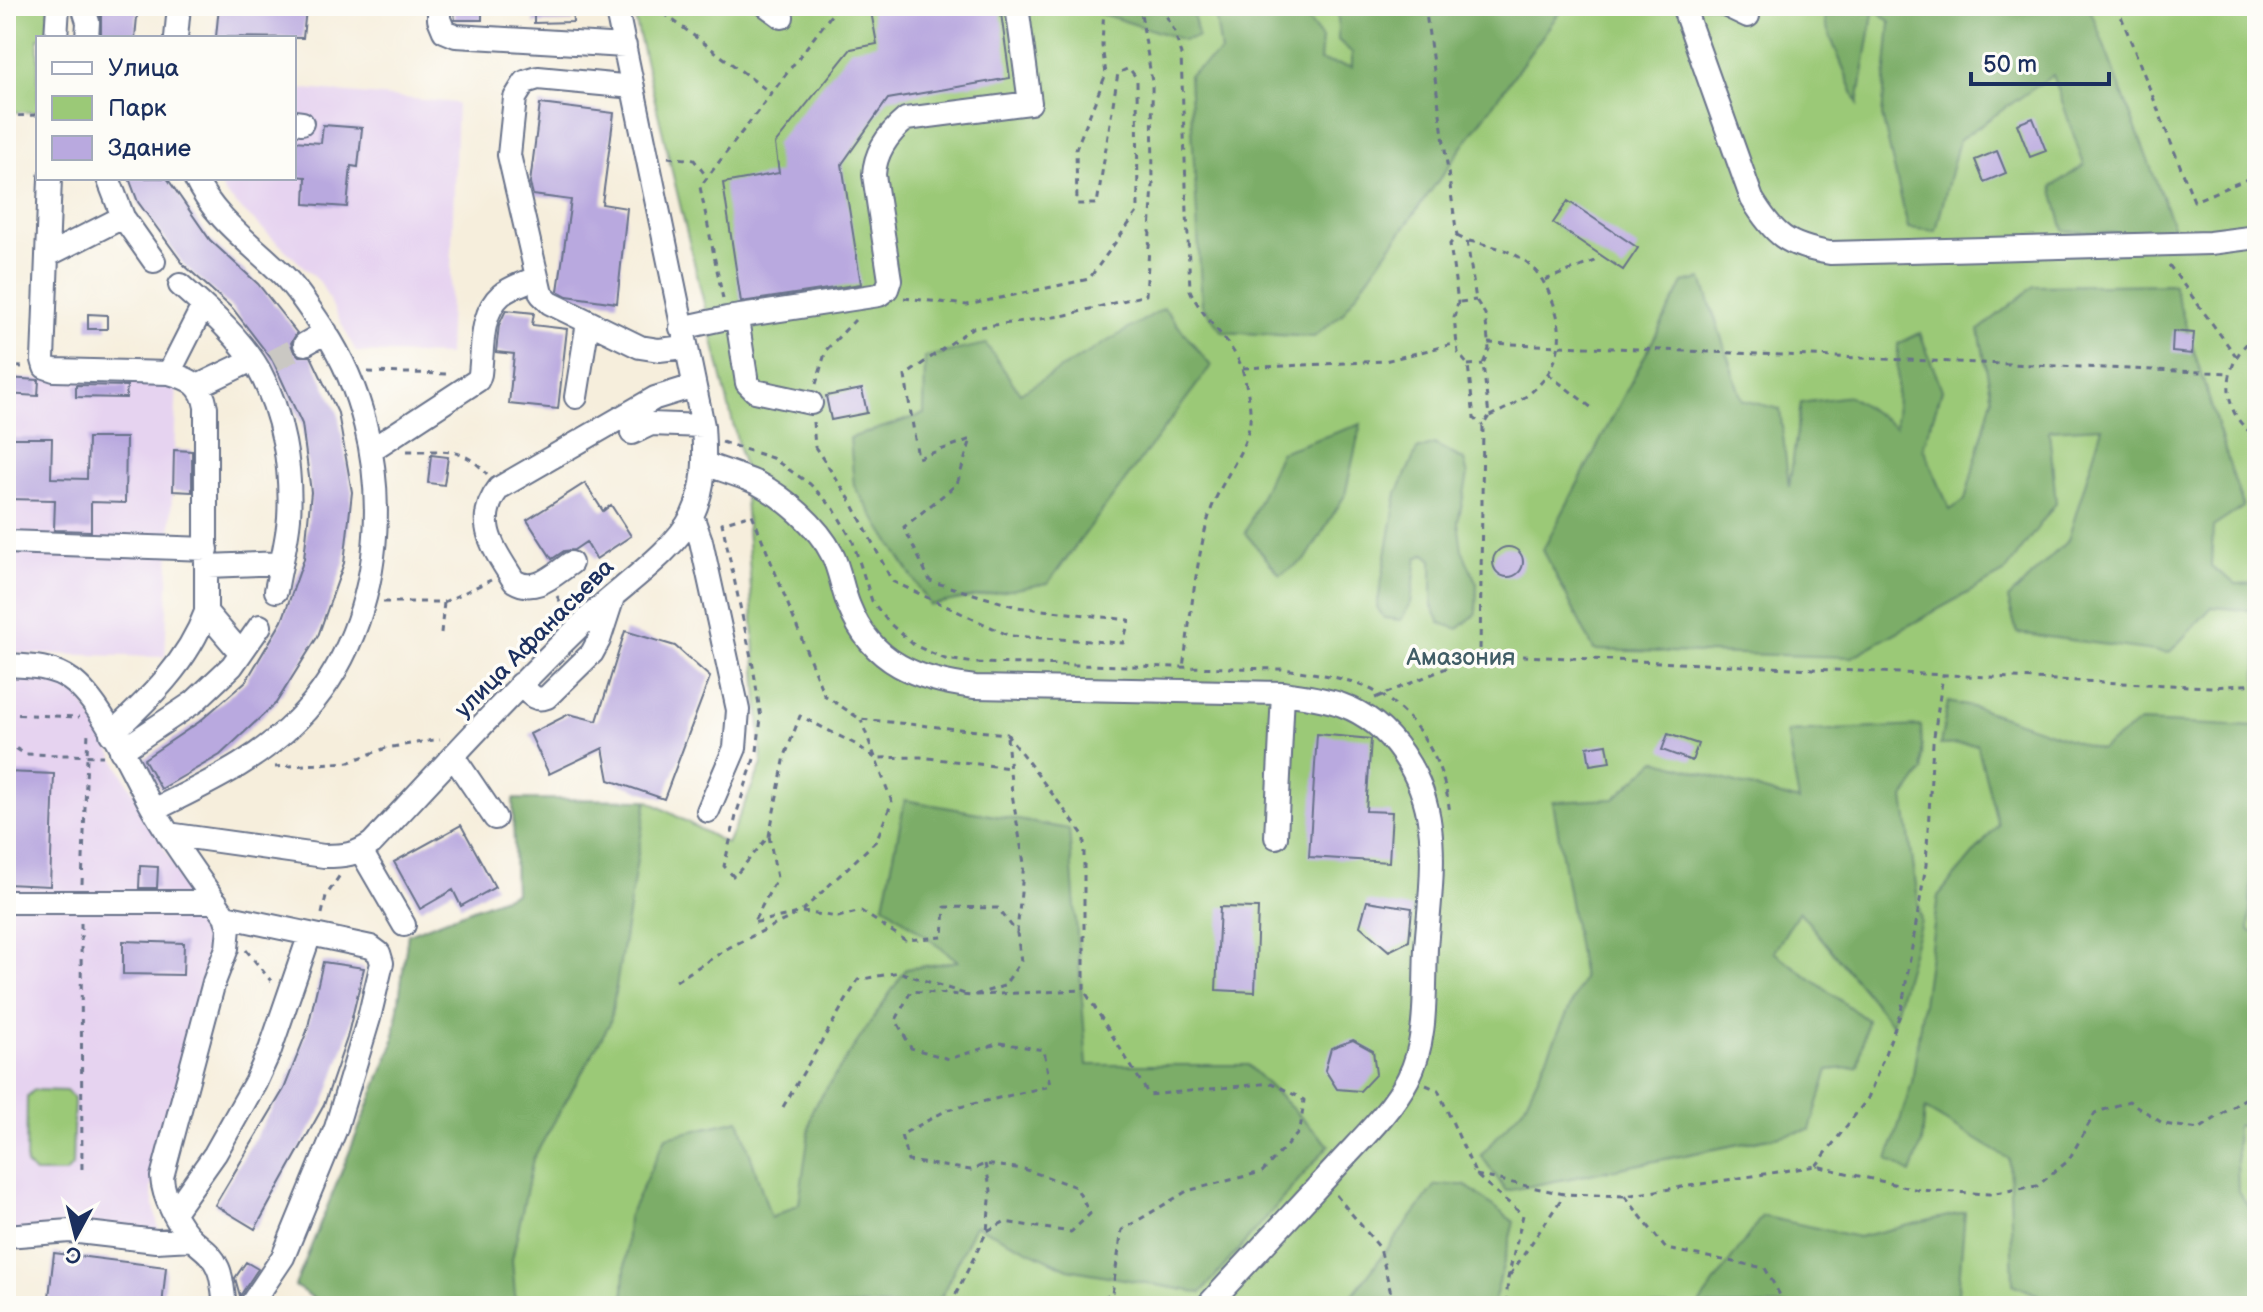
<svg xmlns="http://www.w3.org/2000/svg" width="2263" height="1312" font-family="'Balsamiq Sans',sans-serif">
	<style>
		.built { fill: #e6d3f0 }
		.green { fill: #9bc977; stroke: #5b7c6a; stroke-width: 2 }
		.forest { fill: #7cad68; stroke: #4c6e63; stroke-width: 2 }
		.building { fill: #b9a9df }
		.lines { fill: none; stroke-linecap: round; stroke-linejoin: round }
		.minor-tunnel { stroke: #cac8c3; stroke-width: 22; stroke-dasharray: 22 11; stroke-linecap: butt }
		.minor-casing { stroke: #68728a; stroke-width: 26 }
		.path { stroke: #68728a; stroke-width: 3; stroke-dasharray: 6 6; stroke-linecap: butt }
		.minor { stroke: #fff; stroke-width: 22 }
		.labels { text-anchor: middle; stroke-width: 7; stroke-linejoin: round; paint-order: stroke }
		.street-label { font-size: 24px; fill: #1b2f5e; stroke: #fdfcf7 }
		.park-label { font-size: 24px; fill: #415d66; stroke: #fdfcf7 }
	</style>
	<rect width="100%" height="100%" fill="#fdfcf7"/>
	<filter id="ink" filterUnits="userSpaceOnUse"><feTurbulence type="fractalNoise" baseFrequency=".0125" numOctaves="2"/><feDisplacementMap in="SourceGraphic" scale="16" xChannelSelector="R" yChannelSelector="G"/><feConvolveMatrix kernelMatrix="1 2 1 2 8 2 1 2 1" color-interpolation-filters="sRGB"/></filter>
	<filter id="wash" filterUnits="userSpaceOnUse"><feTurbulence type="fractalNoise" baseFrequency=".006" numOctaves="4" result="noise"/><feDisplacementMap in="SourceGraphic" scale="32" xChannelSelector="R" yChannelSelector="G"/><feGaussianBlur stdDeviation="1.8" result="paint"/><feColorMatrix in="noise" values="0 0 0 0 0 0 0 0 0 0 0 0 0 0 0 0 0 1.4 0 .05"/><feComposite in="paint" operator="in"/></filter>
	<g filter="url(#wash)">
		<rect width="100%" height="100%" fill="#f6eedc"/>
		<!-- built -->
		<path class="built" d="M294,88l163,15 -9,252 -92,-3 -36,-70 -96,-89 -6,-15h76z
			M6,378l171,4 -12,275 -159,-4z
			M6,673l39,2 34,20 138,248 -66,247 8,41h-153z"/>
		<!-- green -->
		<path class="green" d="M6,6h43l-1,32h-10v74h-32z
			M632,6h1625v1297l-8,3h-1923l-31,-20 98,-241 15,-111 107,-41 -2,-94 134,1 80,44 35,-80 -19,-299z
			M34,1090l32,1 8,7 -2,68 -6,7h-31l-9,-8 1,-68z"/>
		<!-- forest -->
		<path class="forest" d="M1077,6h115l6,31 -14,3z
			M1214,6h91l-4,5 21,27 -2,23 32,6v-14l-14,-13v-31l66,2 1,-5h159l-222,308 -28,23 -91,-5 -21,-27 -13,-230 32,-23z
			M1823,6h266l88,230 -113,-5 -12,-44 32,-22 -31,-90 -94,65 -23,91 -28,-3 -26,-112 8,-94 -16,-14 -16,96 -32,-78z
			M1702,279l40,121 38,9 9,78 12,-84 48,-7 47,31 2,-83 22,-11 22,57 -19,57 27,63 15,-10 27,-102 -13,-68 55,-44 139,-2 70,223 -30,20 -2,39 25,18 21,-1v28l-45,-4 -43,46 -152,-20 -9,-34 60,-59 34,-113 -53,3 7,73 -52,70 -152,84 -258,-7 -51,-100 140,-267z
			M1164,308l47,58 -163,217 -118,22 -76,-119 -4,-48 74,-24 1,-57 61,-13 34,49z
			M1361,424l-16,71 -39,64 -26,16 -35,-42 35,-81z
			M1434,444l30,16 4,15 -10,47 4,28 15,34 -1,30 -18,15 -18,-6 -8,-17v-46l-7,-6 -8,4 -6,45 -10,17 -17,-2 -7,-11 20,-114 20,-43z
			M1948,702l33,7 119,41 40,-28 117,5v113l-4,2 -4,89 8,2v75l-4,2 4,12v102l-21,2 2,65 19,28v84l-8,3h-185l-51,-22 -4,-125 -84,-50 -3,34 -11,30 -23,-13 24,-78 26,-186 60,-71 -21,-81 -37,1z
			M1921,726l2,45 -19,27 17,123 -29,103 -93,-113 -25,41 93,68 -9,47 -30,3 -18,60 -304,61 -25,-36 43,-49 59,-127 -30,-177 61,-3 42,-39 143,41 -12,-69z
			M513,799l134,1 -37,223 -77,136 -21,101 4,46h-190l-31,-20 98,-241 15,-111 107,-41z
			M905,800l164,29 18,236h161l81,80 -128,148 -133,-24 -93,-44 -38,81h-314l5,-89 38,-80 73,-17 32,98 28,-14 13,-94 94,-141 52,-8 -74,-56z
			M1436,1185h29l49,37 -21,84h-149z
			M1965,1212l-8,94h-259l64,-90 96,21z"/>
		<g id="blocks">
			<!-- building -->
			<path class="building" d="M101,6h37l-3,32h-34z
				M219,6h55l32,3 -3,29 -87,-1z
				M453,6h29v14h-27z
				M534,6h38l1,16 -39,1z
				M870,6h130l10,72 -122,21 -46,65 19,120 -120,18 -18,-119 56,-10 -4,-29 76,-95 26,-5z
				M540,104l74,9 -12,91 25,4 -10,95 -50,-7 -9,-5 13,-91 -38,-5 -3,-12z
				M2033,118l13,33 -16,6 -13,-33z
				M323,125l39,3 -4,39 -7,-1 -4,41 -42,-3 1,-27 -12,-1v-35l27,2z
				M1997,151l9,22 -22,9 -9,-22z
				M129,178h38l43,62 48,44 39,49 -6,10 2,7 6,6h12l27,57 14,79 -8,71 -26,73 -42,67 -56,52 -59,34 -17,-30 55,-37 47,-41 36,-60 22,-62 7,-67 -9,-68 -29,-63 -40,-52 -49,-44 -46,-63z
				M1568,201l70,47 -15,22 -70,-47z
				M506,310l28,3 -2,12 35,4 -9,80 -49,-5 5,-50 -18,-2 3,-27z
				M88,314l19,1v14h-19z
				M2173,331l21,2 -2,21 -20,-2z
				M6,378l33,2 -1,16 -32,-2z
				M76,385l51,1 -1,12 -50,-1z
				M862,389l5,24 -36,7 -5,-24z
				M10,438h42l-1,40 36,1 1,-41h38l-1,65 -34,-1v29l-37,-1 1,-30 -49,-1z
				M174,450l18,1v41l-19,-1z
				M431,455l17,2 -4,28 -16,-2z
				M585,483l18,28 8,-6 20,31 -35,23 -10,-17 -12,8 -10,1 -12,8 -25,-39z
				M1493 562a15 15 0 1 1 30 0a15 15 0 1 1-30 0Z
				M625,631l50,15 35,31 -46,122 -55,-19 -6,-32 -54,26 -19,-40 39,-20 28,7z
				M1317,734l54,5 -5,72 26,1 -3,50 -80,-5z
				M1668,734l30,10 -6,17 -30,-11z
				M1607,744l3,18 -20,3 -3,-18z
				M6,772l48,2 -4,112 -44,-2z
				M461,825l34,62 -34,19 -8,-16 -33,19 -26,-47z
				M140,866l18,1 -1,21h-18z
				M1367,901l45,7 -3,33 -20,10 -29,-25z
				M1220,907l38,1 -3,84 -39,-2z
				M123,941l61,2 -1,32 -60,-1z
				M323,962l41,6 -17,70 -23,67 -69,124 -40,-24 69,-116 23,-58z
				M1353,1040l20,11 3,23 -16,17 -23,-2 -12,-19 6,-22z
				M54,1253l112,14 -4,39h-114z
				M246,1262l12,7 -18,27 -5,-18z"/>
		</g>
	</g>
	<g filter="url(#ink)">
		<use href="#blocks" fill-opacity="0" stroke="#68728a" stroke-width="2"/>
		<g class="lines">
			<!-- minor-tunnel -->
			<path class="minor-tunnel" d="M273,361l32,-17"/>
			<defs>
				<path id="minor" d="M83,6l5,16 -1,16
					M439,6v13l5,12 12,5 169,10
					M767,6l15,11
					M1683,6l69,193c22,36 35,47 78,54l380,-10 47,-6
					M1727,6l21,10
					M56,38l2,-32
					M176,38l3,-32
					M633,87l-95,-9 -13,4 -10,16 -6,57 32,139 9,9 90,44 19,3 26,-3
					M294,122l8,1
					M50,178l-7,182 2,7 9,3 115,3c21,6 33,11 37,34v205c-18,50 -57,87 -95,122
					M108,178l15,39 31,44
					M48,255l75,-38
					M180,285c28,25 60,52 79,85 24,44 33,99 30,148 -2,24 -9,49 -13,73
					M737,319l10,64 8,8 56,12
					M681,328l46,-10 152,-23 8,-6 3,-9 -16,-105c1,-23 14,-41 32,-56l124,-16 -13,-97
					M305,344l21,-12
					M169,373l34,-67
					M198,386l54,-26
					M576,397l12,-75
					M632,433l19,-9 52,2
					M371,450l107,-70 2,-6c3,-25 0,-61 21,-79 9,-8 24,-12 34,-17
					M705,464c17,6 36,12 52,19 27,14 61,43 75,71 8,16 10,35 17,52 23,58 69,74 126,81l308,6c20,3 40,5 59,12 50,18 82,71 88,122 5,39 -1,81 -4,121 -2,42 2,93 -18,131 -17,33 -48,61 -73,89 -43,46 -85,92 -128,138
					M692,516l9,25 37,169 -3,38 -27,63
					M6,542l201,7
					M571,563c-18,12 -35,31 -57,18 -19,-31 -42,-59 -15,-93l156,-90 39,-12
					M208,566l73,-3
					M206,612l35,41
					M6,665c22,1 46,1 65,15 33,23 63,98 85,134 21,35 46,68 69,102l4,12 -2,20 -13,34 -52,195c1,20 16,49 31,63 10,9 19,14 25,28 5,11 5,26 7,38
					M520,684c9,9 14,18 27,13l45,-44 7,-13 14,-43
					M121,751l73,-49 38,-36 28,-40
					M453,756l42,62
					M154,810c51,-26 102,-48 143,-90 98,-98 102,-277 27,-390 -13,-19 -27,-42 -44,-58 -30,-29 -67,-55 -85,-94
					M168,834l156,22c20,0 32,-1 48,-13 71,-76 141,-153 216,-225 31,-30 86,-66 104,-102 14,-29 13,-60 11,-90l-87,-420
					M1276,837l7,-144
					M361,851l43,74
					M6,902h210
					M225,916l146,31 8,6 3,10 -13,55 -33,110 -53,129 -33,49
					M174,1212l41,-58 40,-71 15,-33 40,-116
					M6,1236l64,-5 86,10 36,-2"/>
			</defs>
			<!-- minor casing -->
			<use href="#minor" class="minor-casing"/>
			<!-- path -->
			<path class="path" d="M654,6l118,88
				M1161,6l14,26 6,23 9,235c12,29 46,54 53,82 4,15 8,33 7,49 -3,31 -32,63 -41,95 -14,49 -18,101 -26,151
				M1425,6l32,230 -7,8 8,58 -4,16 4,35 10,12 6,53 9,8
				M2117,6l77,195 63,-26
				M6,36l4,12 -4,12
				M6,116l32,-1
				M668,157l26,3 13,17
				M1457,236l10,5 9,59 9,14 4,35 -6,15 6,52 -6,10 -3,228
				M1469,241c18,4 36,7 52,17 17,11 25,27 32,44 21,57 -12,94 -64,114
				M2169,265l67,91
				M1545,280l53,-20
				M904,298l63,7 122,-26 49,-68 -1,-132 -8,-11 -11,5 -21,131h-20l-1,-55 30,-75 -4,-28 2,-40
				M723,299l-23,-112 138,-181
				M1460,302l16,-2
				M2257,336c-36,21 -39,80 0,100
				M1488,343l741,30
				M1468,365l15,-1
				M6,366l16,1
				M1243,368l142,-7 72,-18
				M368,372l81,2
				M1548,374l44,34
				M816,384l10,-34 29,-30
				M813,422l2,25 36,54 41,80 118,55 113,7 6,-23 -112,-13 -87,-26 -26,-54 53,-43 14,-45 -53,19 -13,-82 67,-48 90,-12 84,-21 7,-110 -1,-103 -11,-69 -6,-7
				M722,442l50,16 38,26 24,25 19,33 19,59 17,22 25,22 31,14 30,4 307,6c25,3 49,6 73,14 56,18 90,75 95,132
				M407,451c35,1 55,-6 80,23
				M557,596l8,14
				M383,602h61l47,-22
				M441,633l3,-31
				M1375,698l105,-44 732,33 45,-3
				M6,714l73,3
				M1007,737l5,57 12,69 -7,69
				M6,742l19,12 78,2
				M757,751l4,-33 -8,-52 -31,-143 30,-9 72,181 36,24 147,15 77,102v154l65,105 123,-12 32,17 -4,31 -38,41 -75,19 -65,39 -10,64 -33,12
				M754,759l-17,53 -13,54 10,11 35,-41 8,42 -24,45 49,-11 36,5 23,-6 44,29 38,-3 2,-30 53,1 19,25 4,28 -17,25 -33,10 -60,-5 -15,29 15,28 38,11 51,-16 44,7 6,36 -103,24 -46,25 7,26 63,9 14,-6 39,5 52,18 14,27 -19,18 -67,-10 -17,9 -37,75
				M275,767l74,-5 37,-14 54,-9
				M769,836l16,-80 15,-40 57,29 18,13 46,-1 89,11
				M82,884l6,-153
				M802,911l74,-70 16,-39 -31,-82
				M322,914l4,-18 14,-21
				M81,923l1,252
				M246,950l25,31
				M676,981l54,-34 65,-32
				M976,995l108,-5
				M1426,1085l12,5 38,85 47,40 -15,63 -2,28
				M783,1107l75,-127 41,-8 66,22
				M985,1164l6,26 -4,41
				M1816,1166l52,-68 33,-86 25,-147 7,-122 10,-68
				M1476,1175l88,19 61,2 191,-30 103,24 70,4 48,-8 31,-25 27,-48 34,-12 35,23 35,5 58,-38
				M1336,1195l44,53 14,58
				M1625,1196l41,53 99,19 21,38
				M1510,1275l54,-80"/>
			<!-- minor -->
			<use href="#minor" class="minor"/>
		</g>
	</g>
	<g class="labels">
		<!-- street labels -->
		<g class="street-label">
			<text transform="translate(534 638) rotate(-45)" y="8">улица Афанасьева</text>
		</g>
		<!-- park labels -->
		<g class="park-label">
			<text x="1461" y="665">Амазония</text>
		</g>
	</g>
	<!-- margin -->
	<rect width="2263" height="1312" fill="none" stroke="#fdfcf7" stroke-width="32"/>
	<!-- legend -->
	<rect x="36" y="36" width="260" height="144" fill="#fdfcf7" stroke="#a3aaba" stroke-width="2"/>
	<rect x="52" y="62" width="40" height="12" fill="#ffffff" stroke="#a3aaba" stroke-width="2"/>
	<text x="108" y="76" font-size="24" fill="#1b2f5e">Улица</text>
	<rect x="52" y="96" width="40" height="24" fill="#9bc977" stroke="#a3aaba" stroke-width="2"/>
	<text x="108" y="116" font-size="24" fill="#1b2f5e">Парк</text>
	<rect x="52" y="136" width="40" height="24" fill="#b9a9df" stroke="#a3aaba" stroke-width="2"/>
	<text x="108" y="156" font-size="24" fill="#1b2f5e">Здание</text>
	<!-- north arrow -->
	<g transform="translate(76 1236) rotate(187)" stroke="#fdfcf7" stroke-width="6" paint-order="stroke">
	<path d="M0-6L14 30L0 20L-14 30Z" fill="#1b2f5e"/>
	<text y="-12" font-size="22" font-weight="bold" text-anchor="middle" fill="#1b2f5e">С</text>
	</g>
	<!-- scale -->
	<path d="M1971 72v12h138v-12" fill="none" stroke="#1b2f5e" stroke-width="4"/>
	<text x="1983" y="72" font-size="24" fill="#1b2f5e" stroke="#fdfcf7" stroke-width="6" paint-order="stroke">50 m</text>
</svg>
